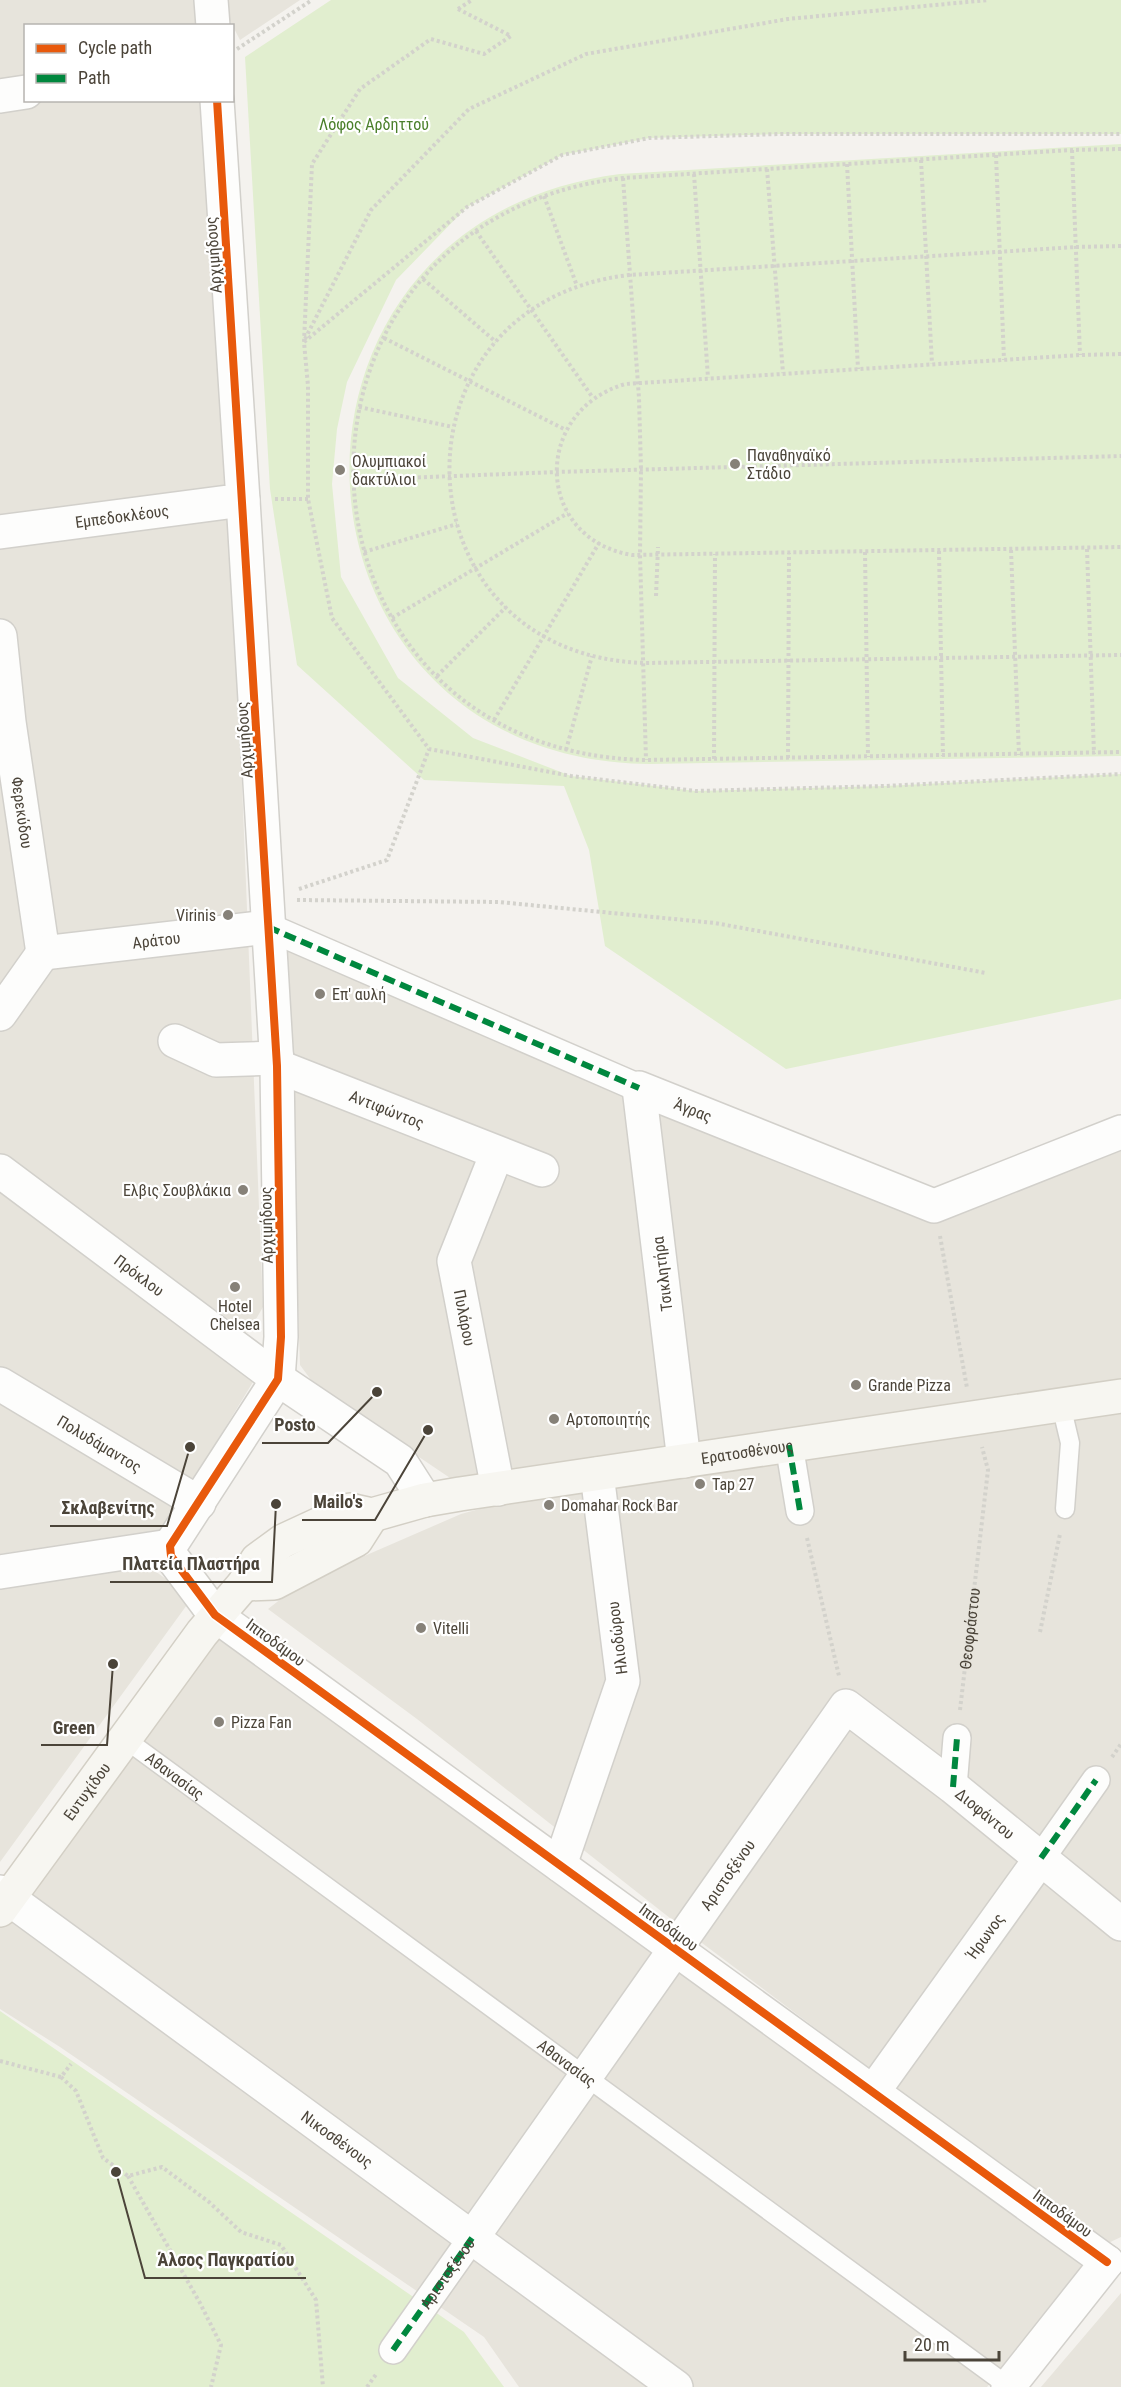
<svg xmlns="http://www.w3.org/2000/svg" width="1121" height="2387" font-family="'Roboto Condensed',sans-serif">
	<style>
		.residential { fill: #e7e4dc }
		.green { fill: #e1eecf }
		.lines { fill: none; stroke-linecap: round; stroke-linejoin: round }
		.service-casing { stroke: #d2d0cb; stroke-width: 21 }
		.pedestrian-casing { stroke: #d2d0cb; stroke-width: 30 }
		.minor-casing { stroke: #d2d0cb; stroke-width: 36 }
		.tertiary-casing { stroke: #d2d0cb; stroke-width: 36 }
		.secondary-casing { stroke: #d3cfc5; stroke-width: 36 }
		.path { stroke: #d3d2cc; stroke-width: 4; stroke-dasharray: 3 3; stroke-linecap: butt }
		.service { stroke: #fdfdfc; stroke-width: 18 }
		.pedestrian { stroke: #fdfdfc; stroke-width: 27 }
		.minor { stroke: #fdfdfc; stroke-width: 33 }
		.tertiary { stroke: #fdfdfc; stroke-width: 33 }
		.secondary { stroke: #f7f6f1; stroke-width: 33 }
		.quiet { stroke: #00873e; stroke-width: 6; stroke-dasharray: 12 6; stroke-linecap: butt }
		.cycleway-casing { stroke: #fff; stroke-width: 11 }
		.cycleway { stroke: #e8590c; stroke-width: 8 }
		.poi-dot { fill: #868178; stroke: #fff; stroke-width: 2 }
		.labels { text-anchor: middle; stroke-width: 4.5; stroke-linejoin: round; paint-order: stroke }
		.park-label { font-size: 16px; fill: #4a7f2a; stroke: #fff }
		.street-label { font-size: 16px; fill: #4b4439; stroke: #fff }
		.poi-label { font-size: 16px; fill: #4b4439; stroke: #fff; text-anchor: start }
		.leader { fill: none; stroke: #4b4439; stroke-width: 2 }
		.callout-dot { fill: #4b4439; stroke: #fff; stroke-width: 2 }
		.callout-label { font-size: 18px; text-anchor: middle; font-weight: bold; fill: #4b4439; stroke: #fff; stroke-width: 4.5; stroke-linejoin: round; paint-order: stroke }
	</style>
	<rect width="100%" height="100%" fill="#f4f2ee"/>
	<!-- residential -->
	<path class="residential" d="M0,0h201l2,25 -177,1v74l180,1 20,386 -226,29z
		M224,0h76l-60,40 -15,-29z
		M231,510l32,797 -15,26 -248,-177v-615z
		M286,946l641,267 194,-94v268l-665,95 -139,-94 -17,-23z
		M0,1180l259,192 -96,158 -163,24z
		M1121,1407v830l-17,8 -410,-308 -277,-218 -149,-110 22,-17 26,-15 145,-63 37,-10z
		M144,1563l48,35 -192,264v-273z
		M220,1629l867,636 -100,122h-468l-35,-50 -424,-290 -60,-38v-88z
		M1121,2293v94h-80z"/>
	<!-- green -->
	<path class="green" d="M331,0h790v134h-341l-131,4 -87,17 -95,52 -71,73 -49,102 -10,47 -5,55 9,93 57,101 75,60 98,38 125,15 189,-5 236,-12v225l-335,70 -181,-123 -16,-96 -25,-64 -140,-6 -127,-115 -27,-176 -25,-432z
		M1121,144v612l-472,8c-380,-5 -408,-541 -29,-590z
		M0,2011l464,321 40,55h-504z"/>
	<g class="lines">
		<defs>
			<g id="service">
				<path d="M1061,1405l9,38 -5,66"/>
				<path id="s2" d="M125,1739l883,647"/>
			</g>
			<path id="pedestrian" d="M268,927l371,161
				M789,1445l11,66
				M953,1787l4,-49
				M1041,1858l55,-78
				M393,2350l79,-112"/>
			<g id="minor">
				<path d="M211,0l2,26"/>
				<path d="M0,96l26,-4"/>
				<path id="s3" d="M0,532l243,-32 -26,-400"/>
				<path id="s4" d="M0,636l9,86 34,231"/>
				<path id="s5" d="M43,953l225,-26"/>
				<path d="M0,1014l43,-61"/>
				<path d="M175,1041l41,19 61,-2"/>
				<path id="s6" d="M277,1066l265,104"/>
				<path id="s7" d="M497,1153l-43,108 44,228"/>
				<path id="s8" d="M0,1384l199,119"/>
				<path id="s9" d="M684,1461l-45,-373 295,118 187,-74"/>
				<path d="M215,1615l892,647"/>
				<path d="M560,1865l63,-184 -26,-207"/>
				<path id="s10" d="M0,1892l676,495"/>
				<path id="s11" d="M873,2092l168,-234"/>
				<path id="s12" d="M472,2238l374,-532 107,81 168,137"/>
				<path d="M1008,2387l99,-125"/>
			</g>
			<g id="tertiary">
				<path d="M243,500l34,566 4,271 -3,42"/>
				<path id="s13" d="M0,1171l278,208 122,82 25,39"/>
				<path d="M0,1572l170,-26"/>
				<path d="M215,1615l-44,-59 -1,-10 108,-167"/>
			</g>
			<g id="secondary">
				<path d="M244,1584l30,-1 82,-43 16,-25"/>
				<path id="s14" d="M0,1910l202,-277 42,-49 13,-24 26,-19 67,-31 22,5 53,-15 35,-6 661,-98"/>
			</g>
		</defs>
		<!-- service casing -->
		<use href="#service" class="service-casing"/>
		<!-- pedestrian casing -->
		<use href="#pedestrian" class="pedestrian-casing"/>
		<!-- minor casing -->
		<use href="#minor" class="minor-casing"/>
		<!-- tertiary casing -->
		<use href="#tertiary" class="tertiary-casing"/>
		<!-- secondary casing -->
		<use href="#secondary" class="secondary-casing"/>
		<!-- path -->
		<g class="path">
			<path d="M458,9l53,27 -27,18 -53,-15 -71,50 -48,75 -8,178 4,44v113l24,119 97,131 142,27 125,15 189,-5 236,-12"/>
			<path d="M458,9l14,-9"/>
			<path d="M237,49l75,-49"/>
			<path d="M1121,149l-49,1 -449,28c-375,44 -351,574 23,582l475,-8"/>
			<path d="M1072,150l8,205"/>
			<path d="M996,155l8,205"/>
			<path d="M921,160l11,204"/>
			<path d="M847,164l11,205"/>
			<path d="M767,169l16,204"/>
			<path d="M694,174l14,204"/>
			<path d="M623,178l16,220 2,71 -1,86 6,205"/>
			<path d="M544,196l33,90"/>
			<path d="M476,231l117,167"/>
			<path d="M1121,246l-45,1 -447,28c-249,29 -235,382 17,388l475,-8"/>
			<path d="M423,279l73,63"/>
			<path d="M384,338l182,92"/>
			<path d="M305,339l66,-129 98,-101 117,-55 202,-35 200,-19"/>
			<path d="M304,342l163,-135 95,-52 87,-17 131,-4h341"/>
			<path d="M1121,354l-41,1 -455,29c-94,28 -90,155 7,171l489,-8"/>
			<path d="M359,407l94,20"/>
			<path d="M352,480l205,-8 564,-16"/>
			<path d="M275,499h33"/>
			<path d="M1087,549l7,205"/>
			<path d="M1011,550l8,205"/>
			<path d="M939,551l4,205"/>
			<path d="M364,552l93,-28"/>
			<path d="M865,552l3,205"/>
			<path d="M656,596l2,-49"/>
			<path d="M392,618l176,-105"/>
			<path d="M437,676l69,-69"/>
			<path d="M494,720l105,-177"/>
			<path d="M566,750l26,-94"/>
			<path d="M788,758l1,-205"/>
			<path d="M714,759l1,-205"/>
			<path d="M299,889l88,-29 42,-111"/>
			<path d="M297,900l202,2 216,21 271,50"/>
			<path d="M940,1236l27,152"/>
			<path d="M807,1538l32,138"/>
			<path d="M1040,1632l20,-98"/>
			<path id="s1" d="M960,1710l28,-240 -6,-23"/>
			<path d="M1112,1757l9,-13"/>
			<path d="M0,2061l61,16 10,-13"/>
			<path d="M61,2077l15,14 27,67 25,18 34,-9 47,35 32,30 40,13 35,55 7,87"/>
			<path d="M128,2176l72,127 21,42 -10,42"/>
			<path d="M367,2387l10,-14"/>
		</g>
		<!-- service -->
		<use href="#service" class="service"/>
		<!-- pedestrian -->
		<use href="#pedestrian" class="pedestrian"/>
		<!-- minor -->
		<use href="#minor" class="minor"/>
		<!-- tertiary -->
		<use href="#tertiary" class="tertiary"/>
		<!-- secondary -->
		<use href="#secondary" class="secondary"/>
		<!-- quiet -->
		<g class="quiet">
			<path d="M268,927l371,161"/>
			<path d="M789,1445l11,66"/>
			<path d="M953,1787l4,-49"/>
			<path d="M1041,1858l55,-78"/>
			<path id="s15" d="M393,2350l79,-112"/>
		</g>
		<defs>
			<path id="cycleway" d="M217,100l60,966 4,271 -3,42 -108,167 1,10 44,59 892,647"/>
		</defs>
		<!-- cycleway casing -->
		<use href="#cycleway" class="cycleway-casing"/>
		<!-- cycleway -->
		<use href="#cycleway" class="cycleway"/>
	</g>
	<!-- markers -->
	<g class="poi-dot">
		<circle cx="735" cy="464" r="6"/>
		<circle cx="340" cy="470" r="6"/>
		<circle cx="228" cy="915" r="6"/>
		<circle cx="320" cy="994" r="6"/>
		<circle cx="243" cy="1190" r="6"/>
		<circle cx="235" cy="1287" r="6"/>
		<circle cx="856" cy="1385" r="6"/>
		<circle cx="554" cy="1419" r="6"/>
		<circle cx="700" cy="1484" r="6"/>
		<circle cx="549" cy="1505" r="6"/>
		<circle cx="421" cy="1628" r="6"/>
		<circle cx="219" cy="1722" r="6"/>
	</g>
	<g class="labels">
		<!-- park labels -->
		<g class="park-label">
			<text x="374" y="130">Λόφος Αρδηττού</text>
		</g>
		<!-- street labels -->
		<g class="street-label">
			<text transform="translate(213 255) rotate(-94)" y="6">Αρχιμήδους</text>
			<text dy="6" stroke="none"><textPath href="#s3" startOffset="123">Εμπεδοκλέους</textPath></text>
			<text transform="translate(244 740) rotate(-94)" y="6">Αρχιμήδους</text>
			<text dy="6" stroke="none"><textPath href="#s4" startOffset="178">Φερεκύδου</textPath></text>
			<text dy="6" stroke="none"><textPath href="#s5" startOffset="114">Αράτου</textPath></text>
			<text dy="6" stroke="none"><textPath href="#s9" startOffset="434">Άγρας</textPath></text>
			<text dy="6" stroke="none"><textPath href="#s6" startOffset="118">Αντιφώντος</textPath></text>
			<text transform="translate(266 1225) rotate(-91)" y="6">Αρχιμήδους</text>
			<text transform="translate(662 1274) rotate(-97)" y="6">Τσικλητήρα</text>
			<text dy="6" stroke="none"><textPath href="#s13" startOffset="174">Πρόκλου</textPath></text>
			<text dy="6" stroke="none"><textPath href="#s7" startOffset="174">Πυλάρου</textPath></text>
			<text dy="6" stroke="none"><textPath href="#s8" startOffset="116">Πολυδάμαντος</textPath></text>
			<text dy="6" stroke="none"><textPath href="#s14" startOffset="944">Ερατοσθένους</textPath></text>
			<text dy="6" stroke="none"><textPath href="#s1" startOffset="82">Θεοφράστου</textPath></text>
			<text transform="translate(617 1638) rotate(-97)" y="6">Ηλιοδώρου</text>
			<text transform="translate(276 1642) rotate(36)" y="6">Ιπποδάμου</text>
			<text dy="6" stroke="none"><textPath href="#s2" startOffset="62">Αθανασίας</textPath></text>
			<text dy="6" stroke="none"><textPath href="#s14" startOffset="147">Ευτυχίδου</textPath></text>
			<text dy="6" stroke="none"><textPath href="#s12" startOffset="826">Διοφάντου</textPath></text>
			<text dy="6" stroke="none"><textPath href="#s12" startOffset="444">Αριστοξένου</textPath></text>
			<text transform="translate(669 1927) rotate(36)" y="6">Ιπποδάμου</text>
			<text dy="6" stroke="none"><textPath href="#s11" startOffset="192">Ήρωνος</textPath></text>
			<text dy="6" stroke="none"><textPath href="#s2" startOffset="548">Αθανασίας</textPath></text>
			<text dy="6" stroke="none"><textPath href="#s10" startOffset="418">Νικοσθένους</textPath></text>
			<text transform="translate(1063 2213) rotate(36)" y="6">Ιπποδάμου</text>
			<text dy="6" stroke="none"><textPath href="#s15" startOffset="94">Αριστοξένου</textPath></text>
		</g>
		<!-- poi labels -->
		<g class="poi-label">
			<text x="747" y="461">Παναθηναϊκό<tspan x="747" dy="18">Στάδιο</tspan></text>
			<text x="352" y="467">Ολυμπιακοί<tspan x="352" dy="18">δακτύλιοι</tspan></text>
			<text x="216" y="921" text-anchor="end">Virinis</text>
			<text x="332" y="1000">Επ' αυλή</text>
			<text x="231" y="1196" text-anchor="end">Ελβις Σουβλάκια</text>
			<text x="235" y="1312" text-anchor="middle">Hotel<tspan x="235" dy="18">Chelsea</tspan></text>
			<text x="868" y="1391">Grande Pizza</text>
			<text x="566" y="1425">Αρτοποιητής</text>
			<text x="712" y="1490">Tap 27</text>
			<text x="561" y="1511">Domahar Rock Bar</text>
			<text x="433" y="1634">Vitelli</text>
			<text x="231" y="1728">Pizza Fan</text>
		</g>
	</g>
	<!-- callouts -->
	<path class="leader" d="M377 1392L328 1443H262M428 1430L375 1520H302M190 1447L167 1526H50M276 1504L272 1582H110M113 1664L107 1745H41M116 2172L145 2278H306"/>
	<g class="callout-dot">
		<circle cx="377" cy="1392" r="6"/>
		<circle cx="428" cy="1430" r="6"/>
		<circle cx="190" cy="1447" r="6"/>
		<circle cx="276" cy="1504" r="6"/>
		<circle cx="113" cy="1664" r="6"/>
		<circle cx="116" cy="2172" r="6"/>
	</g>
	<g class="callout-label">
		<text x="295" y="1431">Posto</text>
		<text x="338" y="1508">Mailo's</text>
		<text x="108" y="1514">Σκλαβενίτης</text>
		<text x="191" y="1570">Πλατεία Πλαστήρα</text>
		<text x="74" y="1734">Green</text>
		<text x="226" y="2266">Άλσος Παγκρατίου</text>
	</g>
	<!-- legend -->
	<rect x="24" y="24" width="210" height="78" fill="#ffffff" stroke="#b7b4b0" stroke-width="1.5"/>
	<rect x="36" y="44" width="30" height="9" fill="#e8590c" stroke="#b7b4b0" stroke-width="1.5"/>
	<text x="78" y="54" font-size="18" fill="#4b4439">Cycle path</text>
	<rect x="36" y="74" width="30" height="9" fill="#00873e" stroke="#b7b4b0" stroke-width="1.5"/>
	<text x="78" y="84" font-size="18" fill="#4b4439">Path</text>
	<!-- scale -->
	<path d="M905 2351v9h94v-9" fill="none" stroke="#4b4439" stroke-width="3"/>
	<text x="914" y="2351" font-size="18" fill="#4b4439" stroke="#ffffff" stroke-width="4.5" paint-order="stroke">20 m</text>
</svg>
